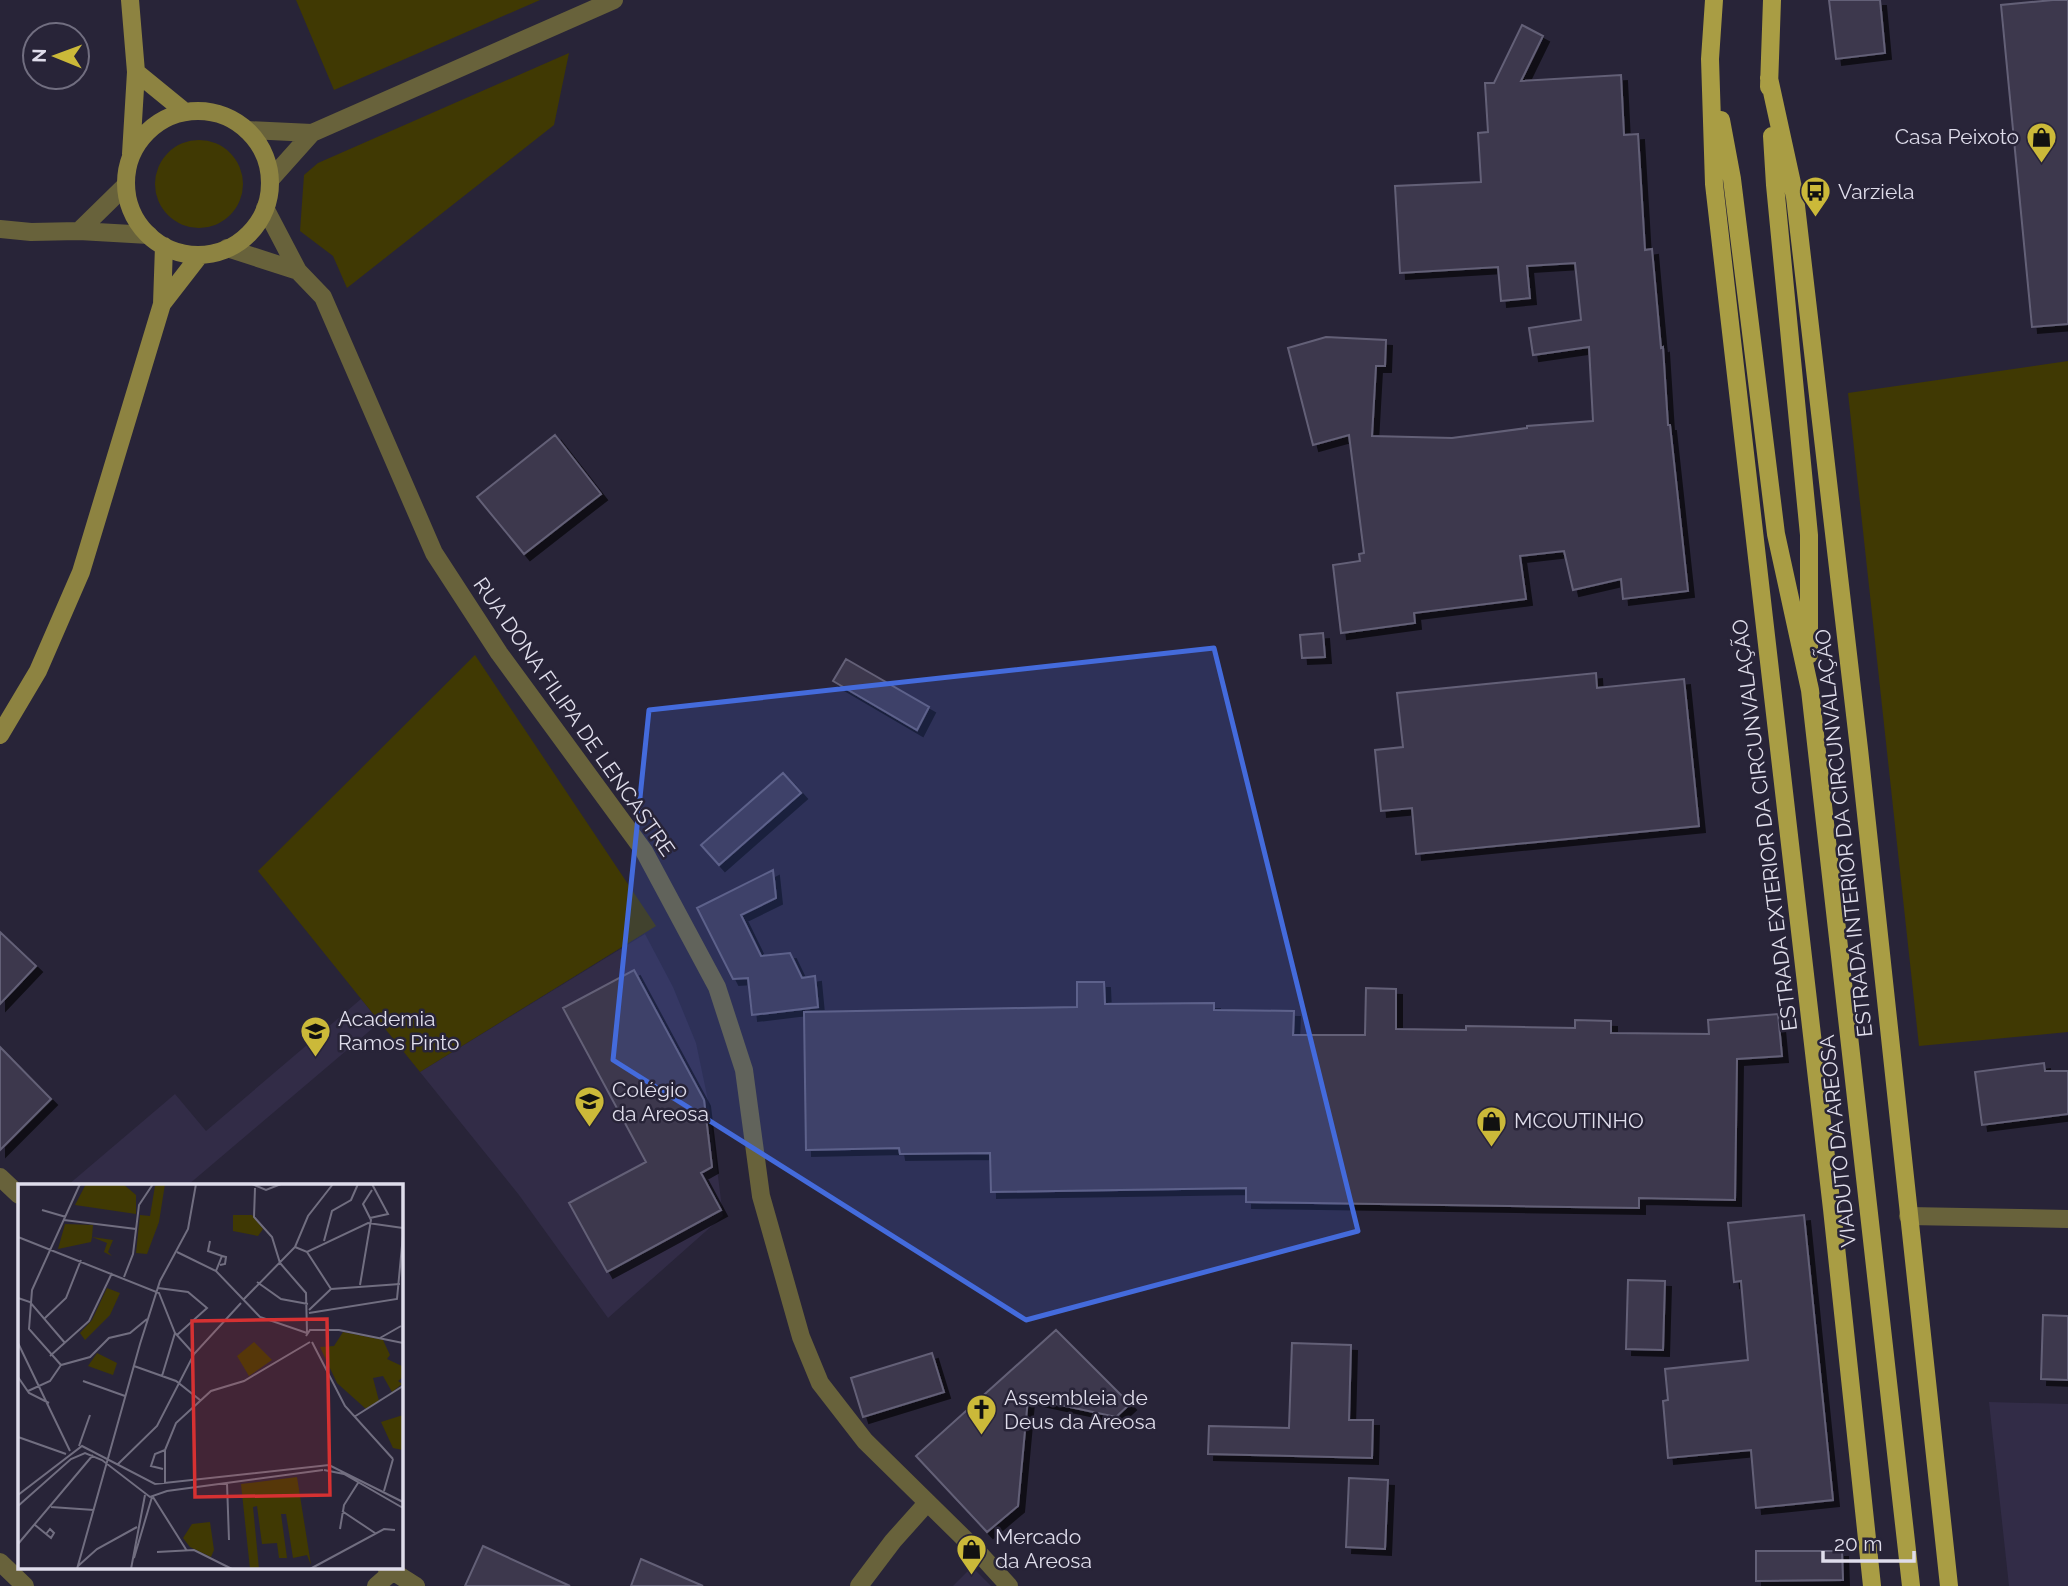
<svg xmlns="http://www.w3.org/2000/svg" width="2068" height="1586" font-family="Raleway,sans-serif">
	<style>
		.built { fill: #322c47 }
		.green { fill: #403903 }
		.building { fill: #3c384d; stroke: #646077; stroke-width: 2; filter: url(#shadow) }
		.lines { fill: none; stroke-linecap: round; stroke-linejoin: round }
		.street { stroke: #68623b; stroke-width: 18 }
		.secondary { stroke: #8d8341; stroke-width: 18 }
		.primary { stroke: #a99d44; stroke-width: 18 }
		.marked { fill: #446bdc; fill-opacity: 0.2; stroke: #446bdc; stroke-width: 5; stroke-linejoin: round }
		.labels { text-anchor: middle; stroke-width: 5; stroke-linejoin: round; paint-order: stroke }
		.poi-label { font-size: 21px; fill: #dfddeb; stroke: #282438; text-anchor: start }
		.street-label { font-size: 21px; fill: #dfddeb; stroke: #282438 }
		.inset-road { fill: none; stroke: #716e80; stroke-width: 2 }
		.view { fill: #d63132; fill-opacity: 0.15; stroke: #d63132; stroke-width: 3.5 }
		.inset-edge { fill: none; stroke: #dfddeb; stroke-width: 3.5 }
	</style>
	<defs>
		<filter id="shadow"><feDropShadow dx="6" dy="6" stdDeviation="0" flood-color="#0009"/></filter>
	</defs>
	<rect width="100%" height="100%" fill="#282438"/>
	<!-- built -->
	<path class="built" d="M645,934l28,53 23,56 13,62 14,111 -115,102 -89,-123 -99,-123z
		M361,999l19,23 -192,163h-120l107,-91 31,37z
		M1989,1402l79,2v182h-59z
		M972,1567l19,19h-38z"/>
	<!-- green -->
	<path class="green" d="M296,0h244l-206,90z
		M569,53l-15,72 -207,163 -14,-32 -33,-25 4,-56 14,-12z
		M155 184a44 44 0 1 1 88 0a44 44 0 1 1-88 0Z
		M2068,361v671l-149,14 -71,-653z
		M475,655l181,271 -236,146 -162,-201z"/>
	<!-- building -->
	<path class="building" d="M1829,0h51l5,53 -49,6z
		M2053,0h15v324l-36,3 -31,-322z
		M1522,25l21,11 -22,45 100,-6 3,60 14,-1 7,116 7,-1 9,99 2,-1 5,78h2l18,166 -65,8 -2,-20 -48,11 -9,-39 -44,5 6,43 -112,14 1,10 -74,10 -8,-68 27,-4 -1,-7 5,-1 -15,-118 -36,10 -25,-97 38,-11 60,3 -1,26h-9l-4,70 80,2 75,-10v-2l66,-5 -4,-74 -56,8 -4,-27 52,-8 -6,-57 -48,3 3,32 -29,3 -3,-34 -98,6 -5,-87 86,-4 -3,-49 10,-1 -3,-49h9z
		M555,435l46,59 -77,60 -47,-57z
		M1323,633l2,24 -23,1 -2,-23z
		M846,659l83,48 -12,23 -84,-49z
		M1596,673l1,15 87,-9 15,147 -283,28 -4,-46 -31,3 -6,-61 28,-3 -6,-54z
		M783,773l18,20 -82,72 -18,-20z
		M773,870l3,28 -35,17 20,41 29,-3 12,25 13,-2 3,31 -66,8 -4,-37 -15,1 -36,-71z
		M0,932l36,34 -36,38z
		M634,970l70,130 8,67 -11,6 20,37 -114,62 -38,-69 77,-41 -83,-154z
		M1077,982h27l1,22 109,-1v7l80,1 -1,24h72l1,-47 30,1v40l70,1v-4l109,2v-8l36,1v12l98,1 -1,-14 70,-6 4,42 -45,3 -2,141 -96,-2v10l-393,-6v-14l-255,4 -1,-39 -90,1 -1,-6 -93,2 -2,-138 273,-5z
		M0,1047l51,52 -51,51z
		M2044,1063l1,8h23v43l-86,11 -7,-53z
		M1804,1215l29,285 -77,8 -5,-58 -83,8 -5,-57 5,-1 -3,-31 83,-9 -7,-79 -7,1 -6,-59z
		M1628,1280l37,1 -2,69 -37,-1z
		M2043,1315l25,1v64l-27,-1z
		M1056,1330l74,74 -14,13 -88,-19 -10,108 -31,26 -71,-76z
		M1292,1343l59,2 -2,75h24l-1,38 -164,-4 1,-28 80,2z
		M932,1353l12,39 -81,25 -12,-39z
		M1349,1478l39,2 -3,69 -39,-2z
		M483,1546l87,40h-105z
		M1756,1551h86l1,29 -87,1z
		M641,1559l62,27h-72z"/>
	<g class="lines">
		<!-- street -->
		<path class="street" d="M247,130l65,3
			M270,180l42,-47 302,-133
			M265,208l33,63 25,26 111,256 65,100 145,198 73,136 27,83 17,126 40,141 19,46 45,58 113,111 31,34
			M0,229l31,3 48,-1 70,4
			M79,231l47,-46
			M227,248l71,23
			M0,1177l19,18
			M1908,1216l160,3
			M0,1562l25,24
			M386,1567l30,19
			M376,1586l16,-14
			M859,1586l34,-45 34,-38"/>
		<!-- secondary -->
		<path class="secondary" d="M130,0l6,72 -5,82
			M136,72l49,40
			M126 183a72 72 0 1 1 144 0a72 72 0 1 1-144 0Z
			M162,304l38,-49
			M0,735l38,-64 43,-99 81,-268 2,-58"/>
		<!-- primary -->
		<path class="primary" d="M1714,0l-4,59 4,125 118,1025 40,377
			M1769,78l26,119 64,552 90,837
			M1769,87l3,-87
			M1721,120l11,59 44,355 34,156 101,896
			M1772,136l3,49 34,350v120"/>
	</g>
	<!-- marked area -->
	<path class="marked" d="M1214,648l144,583 -332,89 -413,-260 36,-350z"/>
	<!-- icons -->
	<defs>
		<symbol id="shop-pin" viewBox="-11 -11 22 30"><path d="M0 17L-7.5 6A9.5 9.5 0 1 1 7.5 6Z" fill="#cbb939" stroke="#282438"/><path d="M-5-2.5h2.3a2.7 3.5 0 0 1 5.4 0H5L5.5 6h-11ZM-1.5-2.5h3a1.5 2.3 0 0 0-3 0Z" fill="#111"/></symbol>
		<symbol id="bus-pin" viewBox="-11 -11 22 30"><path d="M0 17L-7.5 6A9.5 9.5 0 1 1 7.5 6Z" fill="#cbb939" stroke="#282438"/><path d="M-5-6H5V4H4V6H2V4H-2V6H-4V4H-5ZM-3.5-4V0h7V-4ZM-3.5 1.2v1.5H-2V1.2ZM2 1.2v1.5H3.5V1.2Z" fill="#111"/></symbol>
		<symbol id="school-pin" viewBox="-11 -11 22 30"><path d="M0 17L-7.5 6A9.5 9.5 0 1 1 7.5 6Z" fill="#cbb939" stroke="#282438"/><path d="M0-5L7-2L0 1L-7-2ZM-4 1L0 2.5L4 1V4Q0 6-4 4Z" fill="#111"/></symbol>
		<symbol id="church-pin" viewBox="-11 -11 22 30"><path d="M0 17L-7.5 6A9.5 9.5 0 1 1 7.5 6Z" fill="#cbb939" stroke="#282438"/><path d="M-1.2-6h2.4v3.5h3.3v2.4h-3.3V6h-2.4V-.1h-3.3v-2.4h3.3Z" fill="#111"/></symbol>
	</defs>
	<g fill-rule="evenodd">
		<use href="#shop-pin" x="2024" y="120" width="35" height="47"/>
		<use href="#bus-pin" x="1798" y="174" width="35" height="47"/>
		<use href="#school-pin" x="298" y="1014" width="35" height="47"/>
		<use href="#school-pin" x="572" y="1084" width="35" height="47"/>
		<use href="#shop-pin" x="1474" y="1104" width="35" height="47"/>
		<use href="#church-pin" x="964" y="1392" width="35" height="47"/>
		<use href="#shop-pin" x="954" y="1532" width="35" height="47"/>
	</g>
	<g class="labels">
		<!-- poi labels -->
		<g class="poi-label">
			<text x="2019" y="144" text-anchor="end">Casa Peixoto</text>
			<text x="1838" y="199">Varziela</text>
			<text x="338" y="1026">Academia<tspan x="338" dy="24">Ramos Pinto</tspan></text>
			<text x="612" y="1097">Colégio<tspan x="612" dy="24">da Areosa</tspan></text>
			<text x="1514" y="1128">MCOUTINHO</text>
			<text x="1004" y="1405">Assembleia de<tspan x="1004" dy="24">Deus da Areosa</tspan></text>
			<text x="995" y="1544">Mercado<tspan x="995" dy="24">da Areosa</tspan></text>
		</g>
		<!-- street labels -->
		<g class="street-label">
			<text transform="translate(574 717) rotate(55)" y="7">RUA DONA FILIPA DE LENCASTRE</text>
			<text transform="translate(1765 825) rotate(-97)" y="7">ESTRADA EXTERIOR DA CIRCUNVALAÇÃO</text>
			<text transform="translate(1844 833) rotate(-96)" y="7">ESTRADA INTERIOR DA CIRCUNVALAÇÃO</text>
			<text transform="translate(1838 1141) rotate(-96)" y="7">VIADUTO DA AREOSA</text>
		</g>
	</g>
	<!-- overview -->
	<g transform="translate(18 1184)">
		<rect width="385" height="385" fill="#282438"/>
		<path d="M68,0h37l13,11v19l-61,-9zM147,0l-6,38 -12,32 -11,-1 4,-38 10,1 5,-30zM215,31h19l11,14 -5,7 -25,-5zM47,40l28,1 -1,12 21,3 -5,12 4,4 -8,-4 3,-9 -15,-6 -1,5 -33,7zM89,104l13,5 -10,22 -25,25 -5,-7 12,-13zM325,148l40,8 7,15 -3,4 15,7 1,11 -5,4 4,3 -10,8 -9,-16 -10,2 6,23 -13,8 -29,-26 -17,-36 14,-1zM236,158l18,18 -23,16 -12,-20zM79,169l20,10 -4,12 -25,-9zM385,231v35l-10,-2 -12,-26zM279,293l14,88 -4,-10 -14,3 -7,-44h-5l6,44h-8l-2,-15 -15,1 -5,-38 -4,1 6,62h-9l-9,-85zM192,338l4,28 -3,7 -21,-10 -7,-9 9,-14z" fill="#403903"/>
		<path class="inset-road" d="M62,0l-48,106 -3,39 32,36 29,-8 19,-19 21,-5 17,-14M234,0l14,6 15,-6M237,4l-1,29 18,20 8,26 26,30 1,39M24,26l24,7M0,32l1,-32M352,34l18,-4 -16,-30M46,36l72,9M0,53l141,56 16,40 19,21M192,57l-2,10 14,5M306,57l8,-30 19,-11 7,-16M277,63l12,5 61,-29 35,5M159,68l39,19 44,46 47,16M289,68l24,37M198,87l6,-15 4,1 -1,7 -5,1M106,93l9,-23 6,-49 14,-21M239,98l24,17 27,5M342,101l11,-65 -8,-16 9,-14M140,104l30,4 19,16 -30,27M313,105l69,-5M0,114l12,4 35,41M226,115l51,-52 13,-31 25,-32M291,126l22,-21M291,129l88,-14 6,-64M27,134l21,-20 15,-38M288,152l4,-6h29l64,13M362,154l21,-12M294,158l33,64 48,53M0,159l52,108M32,172l39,-35 23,-48M116,182l42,15 24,19M144,192l13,-43M0,193l11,16 20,10M65,197l42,15M10,207l22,-10 11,-16M336,233l49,-31M0,253l48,17M61,262l11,-31M99,281l40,-39 37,-72 47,-51M145,285l-12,-3 4,-12 10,-4M306,286l20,4 59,34M147,299v-33l11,-27 35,-32 33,-10 66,-39M209,299l2,57M366,307l9,-32M0,311l64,-49 73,38 174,-19 74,37M135,313l34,54M0,322l53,-47 14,-6 17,7 48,37 17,-6 156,-21M33,323l43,3M324,327l33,22M17,341l16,13 3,-5 -4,-4 -4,5M322,345l4,-24 14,-22M0,360l75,-89M139,368l37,-2 38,19M116,374l18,-61M60,382l19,-17 40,-22M59,385l63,-225 20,-63 28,-52 8,-45M113,385l14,-74M292,385l74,-40 11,1"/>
		<path class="view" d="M309,135l3,176 -135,2 -3,-176z"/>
		<rect width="385" height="385" class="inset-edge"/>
	</g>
	<!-- north arrow -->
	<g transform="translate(56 56) rotate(271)"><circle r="33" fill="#282438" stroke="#716e80" stroke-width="2"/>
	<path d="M0-5L12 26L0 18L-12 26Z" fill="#cbb939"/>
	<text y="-10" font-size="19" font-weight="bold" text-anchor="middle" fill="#dfddeb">N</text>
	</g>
	<!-- scale -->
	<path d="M1823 1551v10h91v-10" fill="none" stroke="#dfddeb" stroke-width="3.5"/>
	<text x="1834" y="1551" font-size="21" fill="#dfddeb" stroke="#282438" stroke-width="5" paint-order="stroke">20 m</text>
</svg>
